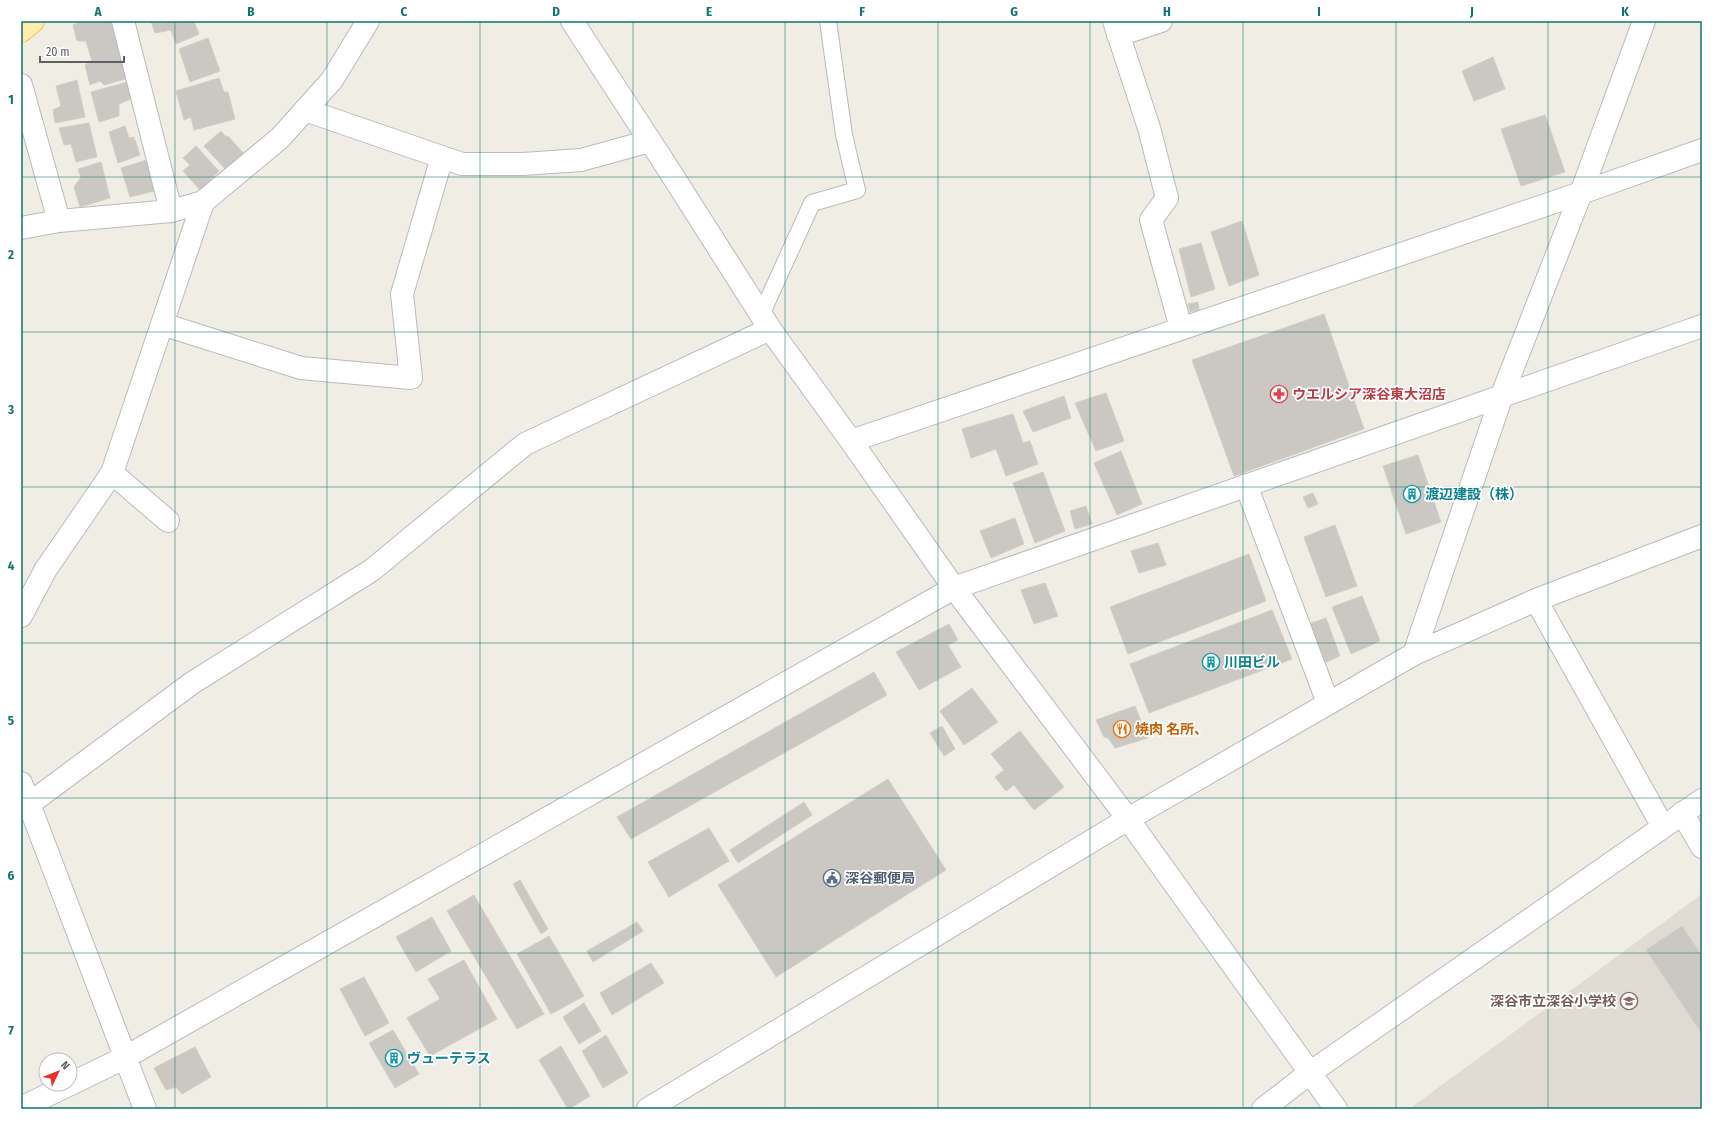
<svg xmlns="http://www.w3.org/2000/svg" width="1723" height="1130" font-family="'Fira Sans Condensed','Noto Sans JP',sans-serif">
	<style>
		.education { fill: #e0dcd3 }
		.building { fill: #cbc7c2; stroke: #d5cec3 }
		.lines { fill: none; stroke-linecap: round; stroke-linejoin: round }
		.service-casing { stroke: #b7bbbf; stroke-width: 18 }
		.minor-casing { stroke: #b7bbbf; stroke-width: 24 }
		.tertiary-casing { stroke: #b7bbbf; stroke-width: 24 }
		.primary-casing { stroke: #f7c056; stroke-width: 24 }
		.service { stroke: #fff; stroke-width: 16 }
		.minor { stroke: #fff; stroke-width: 22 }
		.tertiary { stroke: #fff; stroke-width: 22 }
		.primary { stroke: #ffecab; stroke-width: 22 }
		.grid { fill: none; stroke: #0f766e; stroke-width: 1; stroke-opacity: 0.55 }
		.labels { text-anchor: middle; stroke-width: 3.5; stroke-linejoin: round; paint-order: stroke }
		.health-label { font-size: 14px; font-weight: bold; fill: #be3a42; stroke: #fff; text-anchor: start }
		.culture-label { font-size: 14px; font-weight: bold; fill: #0d838f; stroke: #fff; text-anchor: start }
		.food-label { font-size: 14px; font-weight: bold; fill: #c56008; stroke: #fff; text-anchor: start }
		.service-label { font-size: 14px; font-weight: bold; fill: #4e5e75; stroke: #fff; text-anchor: start }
		.education-label { font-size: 14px; font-weight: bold; fill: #785e54; stroke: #fff; text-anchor: end }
		.neatline { fill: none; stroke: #0f766e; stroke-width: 1.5 }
		.grid-label { font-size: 13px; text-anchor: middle; font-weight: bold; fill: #0f766e }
	</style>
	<rect width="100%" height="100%" fill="#f0ede5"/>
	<!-- education -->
	<path class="education" d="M1702,894v215h-293z"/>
	<!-- building -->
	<path class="building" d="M83,21h29l17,57 -25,7 -4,-4 -10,4 -5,-20 7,-4 -6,-20h-9l-4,-16z
		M151,21h43l5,13 -23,10 -5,-14 -16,3z
		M208,38l12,33 -30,11 -11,-33z
		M1493,57l12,32 -31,12 -12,-30z
		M219,78l5,14h4l7,27 -41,11 -3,-13 -7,3 -8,-29z
		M77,80l8,37 -30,6 -2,-13 8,-4 -5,-20z
		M131,81l4,16 -16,7v12l-20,6 -8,-30z
		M1545,115l20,57 -44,14 -20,-57z
		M89,123l8,34 -21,5 -5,-18 -7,1 -5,-17z
		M125,126l4,12 5,-1 6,18 -22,8 -9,-31z
		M221,131l5,6 2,-1 16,18 -18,16 -22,-24z
		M196,146l23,25 -19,19 -17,-19 7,-6 -7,-7z
		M150,159l8,31 -28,7 -9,-29z
		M101,162l9,36 -30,9 -6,-20 7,-10 -3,-8z
		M1242,221l17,54 -30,11 -18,-54z
		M1201,243l14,46 -24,8 -12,-48z
		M1198,302l1,8 -9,2 -2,-8z
		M1324,314l40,115 -130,47 -42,-116z
		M1106,393l18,48 -28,10 -21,-48z
		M1064,396l7,22 -38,14 -10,-21z
		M1013,414l10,29 7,-2 8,23 -32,12 -10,-27 -25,9 -9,-29z
		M1121,451l21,53 -25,11 -23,-52z
		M1418,455l23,67 -35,12 -23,-68z
		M1043,472l22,59 -30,12 -22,-60z
		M1313,493l5,11 -10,4 -5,-11z
		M1086,506l6,18 -17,5 -5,-18z
		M1015,518l9,26 -33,14 -11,-27z
		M1335,525l22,61 -31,11 -22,-60z
		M1158,543l8,22 -27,8 -8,-22z
		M1249,554l17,47 -138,53 -18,-47z
		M1045,583l13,33 -24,8 -13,-34z
		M1362,596l18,45 -29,13 -19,-47z
		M1272,610l20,49 -143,54 -19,-49z
		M1326,618l14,38 -18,8 -16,-39z
		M949,624l9,16 -10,5 13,22 -42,23 -23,-38z
		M874,672l13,23 -256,144 -14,-22z
		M972,688l26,34 -34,23 -24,-34z
		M1135,706l13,32 -33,10 -7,-10 -4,-1 -8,-17z
		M942,726l13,23 -11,7 -14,-23z
		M1020,731l44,56 -30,23 -20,-25 -8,6 -11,-14 9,-7 -13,-16z
		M888,779l58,91 -170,107 -58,-92z
		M804,802l8,13 -74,48 -8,-13z
		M709,828l20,33 -60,36 -21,-35z
		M520,880l28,49 -7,5 -28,-50z
		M474,895l70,119 -27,15 -70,-118z
		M432,917l19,34 -35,21 -20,-35z
		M637,922l6,9 -50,31 -6,-11z
		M1682,926l20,30v78l-56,-84z
		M549,936l35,60 -33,18 -34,-60z
		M464,960l33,59 -67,37 -23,-38 33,-19 -12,-20z
		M651,963l13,20 -52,32 -12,-22z
		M364,977l25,46 -24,13 -25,-47z
		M584,1003l17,28 -22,13 -16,-27z
		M393,1030l26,44 -24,14 -26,-45z
		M606,1035l22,38 -25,15 -21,-37z
		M561,1046l29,50 -21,13h-1l-29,-49z
		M195,1047l16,30 -29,17 -6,-7 -10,3 -12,-22z"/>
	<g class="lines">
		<defs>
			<path id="service" d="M761,315l51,-112 45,-13 -13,-55 -16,-114"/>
			<path id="minor" d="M123,21l48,190
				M572,21l95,146 103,162 81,112 103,147 174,231 208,290
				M1114,21l35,107 18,70 -16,22 30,108
				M1118,35l43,-14
				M21,85l38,136
				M305,110l157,54h61l58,-4 69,-19
				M21,228l38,-7 112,-10 32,-9 77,-64 52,-58 36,-59
				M162,324l139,44 110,10 -9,-84 40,-137
				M851,441l730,-248 121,-43
				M112,473l56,48
				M1246,485l82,218
				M1536,600l127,227
				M21,616l25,-47 66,-96 91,-271
				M21,783l124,326
				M29,804l163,-121 180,-113 153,-126 245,-115
				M1682,813l20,34
				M21,1108l103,-50 830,-470 748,-262
				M1263,1109l48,-37 391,-272"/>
			<path id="tertiary" d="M1414,654l88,-259 79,-202 63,-172
				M648,1109l480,-290 286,-165 122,-54 166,-64"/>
			<path id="primary" d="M21,31l12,-10"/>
		</defs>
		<!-- service casing -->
		<use href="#service" class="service-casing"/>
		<!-- minor casing -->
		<use href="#minor" class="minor-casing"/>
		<!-- tertiary casing -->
		<use href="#tertiary" class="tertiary-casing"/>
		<!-- primary casing -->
		<use href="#primary" class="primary-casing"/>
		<!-- service -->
		<use href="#service" class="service"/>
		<!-- minor -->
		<use href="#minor" class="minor"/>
		<!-- tertiary -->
		<use href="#tertiary" class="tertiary"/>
		<!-- primary -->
		<use href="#primary" class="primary"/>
	</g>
	<!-- grid -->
	<path class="grid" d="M175,21v1088M327,21v1088M480,21v1088M633,21v1088M785,21v1088M938,21v1088M1090,21v1088M1243,21v1088M1396,21v1088M1548,21v1088M21,177h1681M21,332h1681M21,487h1681M21,643h1681M21,798h1681M21,953h1681"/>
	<!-- icons -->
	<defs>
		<symbol id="pharmacy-ring" viewBox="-11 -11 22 22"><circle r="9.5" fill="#fff" stroke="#e0444e" stroke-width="1.5"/><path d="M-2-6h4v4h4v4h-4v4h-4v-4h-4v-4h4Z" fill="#e0444e"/></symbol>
		<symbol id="building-ring" viewBox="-11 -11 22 22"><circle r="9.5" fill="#fff" stroke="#0f9aa8" stroke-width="1.5"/><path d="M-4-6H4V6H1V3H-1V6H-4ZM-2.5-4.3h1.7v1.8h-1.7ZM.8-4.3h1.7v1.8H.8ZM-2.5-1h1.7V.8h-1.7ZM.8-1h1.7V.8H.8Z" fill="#0f9aa8"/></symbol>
		<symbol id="restaurant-ring" viewBox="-11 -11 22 22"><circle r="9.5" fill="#fff" stroke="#e8710a" stroke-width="1.5"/><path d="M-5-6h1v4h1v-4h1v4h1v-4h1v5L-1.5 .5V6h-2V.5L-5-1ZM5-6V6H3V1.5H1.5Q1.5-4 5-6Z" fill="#e8710a"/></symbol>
		<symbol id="civic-ring" viewBox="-11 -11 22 22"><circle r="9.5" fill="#fff" stroke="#5c6f8a" stroke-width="1.5"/><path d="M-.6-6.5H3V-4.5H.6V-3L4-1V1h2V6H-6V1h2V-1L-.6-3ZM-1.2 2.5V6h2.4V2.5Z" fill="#5c6f8a"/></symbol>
		<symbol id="school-ring" viewBox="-11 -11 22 22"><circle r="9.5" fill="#fff" stroke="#8d6e63" stroke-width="1.5"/><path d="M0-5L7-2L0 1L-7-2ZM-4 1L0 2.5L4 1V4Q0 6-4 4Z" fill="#8d6e63"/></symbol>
	</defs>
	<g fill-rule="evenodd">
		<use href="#pharmacy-ring" x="1269" y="384" width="20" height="20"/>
		<use href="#building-ring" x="1402" y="484" width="20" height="20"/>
		<use href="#building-ring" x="1201" y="652" width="20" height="20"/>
		<use href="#restaurant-ring" x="1112" y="719" width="20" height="20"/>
		<use href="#civic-ring" x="822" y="868" width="20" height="20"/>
		<use href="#school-ring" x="1619" y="991" width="20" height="20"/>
		<use href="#building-ring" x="384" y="1048" width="20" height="20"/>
	</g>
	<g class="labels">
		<!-- health labels -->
		<g class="health-label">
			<text x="1292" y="399">ウエルシア深谷東大沼店</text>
		</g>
		<!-- culture labels -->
		<g class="culture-label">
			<text x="1425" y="499">渡辺建設（株）</text>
			<text x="1224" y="667">川田ビル</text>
			<text x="407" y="1063">ヴューテラス</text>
		</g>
		<!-- food labels -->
		<g class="food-label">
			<text x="1135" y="734">焼肉 名所、</text>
		</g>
		<!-- service labels -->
		<g class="service-label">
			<text x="845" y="883">深谷郵便局</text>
		</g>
		<!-- education labels -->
		<g class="education-label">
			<text x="1616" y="1006">深谷市立深谷小学校</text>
		</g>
	</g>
	<!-- border -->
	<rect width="1723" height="1130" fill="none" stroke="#ffffff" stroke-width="44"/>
	<!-- north arrow -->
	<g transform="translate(58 1072) rotate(47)"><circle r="19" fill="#ffffff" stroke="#bec0c2"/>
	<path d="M0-3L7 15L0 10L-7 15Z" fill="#f12d2a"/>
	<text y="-6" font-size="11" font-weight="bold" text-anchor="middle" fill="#5d6166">N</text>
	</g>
	<!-- scale -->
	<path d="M40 56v6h84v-6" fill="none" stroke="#5d6166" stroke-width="2"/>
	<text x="46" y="56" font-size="12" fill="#5d6166" stroke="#ffffff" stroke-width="3" paint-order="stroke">20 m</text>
	<rect x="22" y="22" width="1679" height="1086" class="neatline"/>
	<g class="grid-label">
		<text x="98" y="16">A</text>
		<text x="251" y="16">B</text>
		<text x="404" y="16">C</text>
		<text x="556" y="16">D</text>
		<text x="709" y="16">E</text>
		<text x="862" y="16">F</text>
		<text x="1014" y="16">G</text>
		<text x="1167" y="16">H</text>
		<text x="1319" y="16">I</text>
		<text x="1472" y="16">J</text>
		<text x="1625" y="16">K</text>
		<text x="11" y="104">1</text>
		<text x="11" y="259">2</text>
		<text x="11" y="414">3</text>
		<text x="11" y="570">4</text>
		<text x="11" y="725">5</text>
		<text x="11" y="880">6</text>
		<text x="11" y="1035">7</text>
	</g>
</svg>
